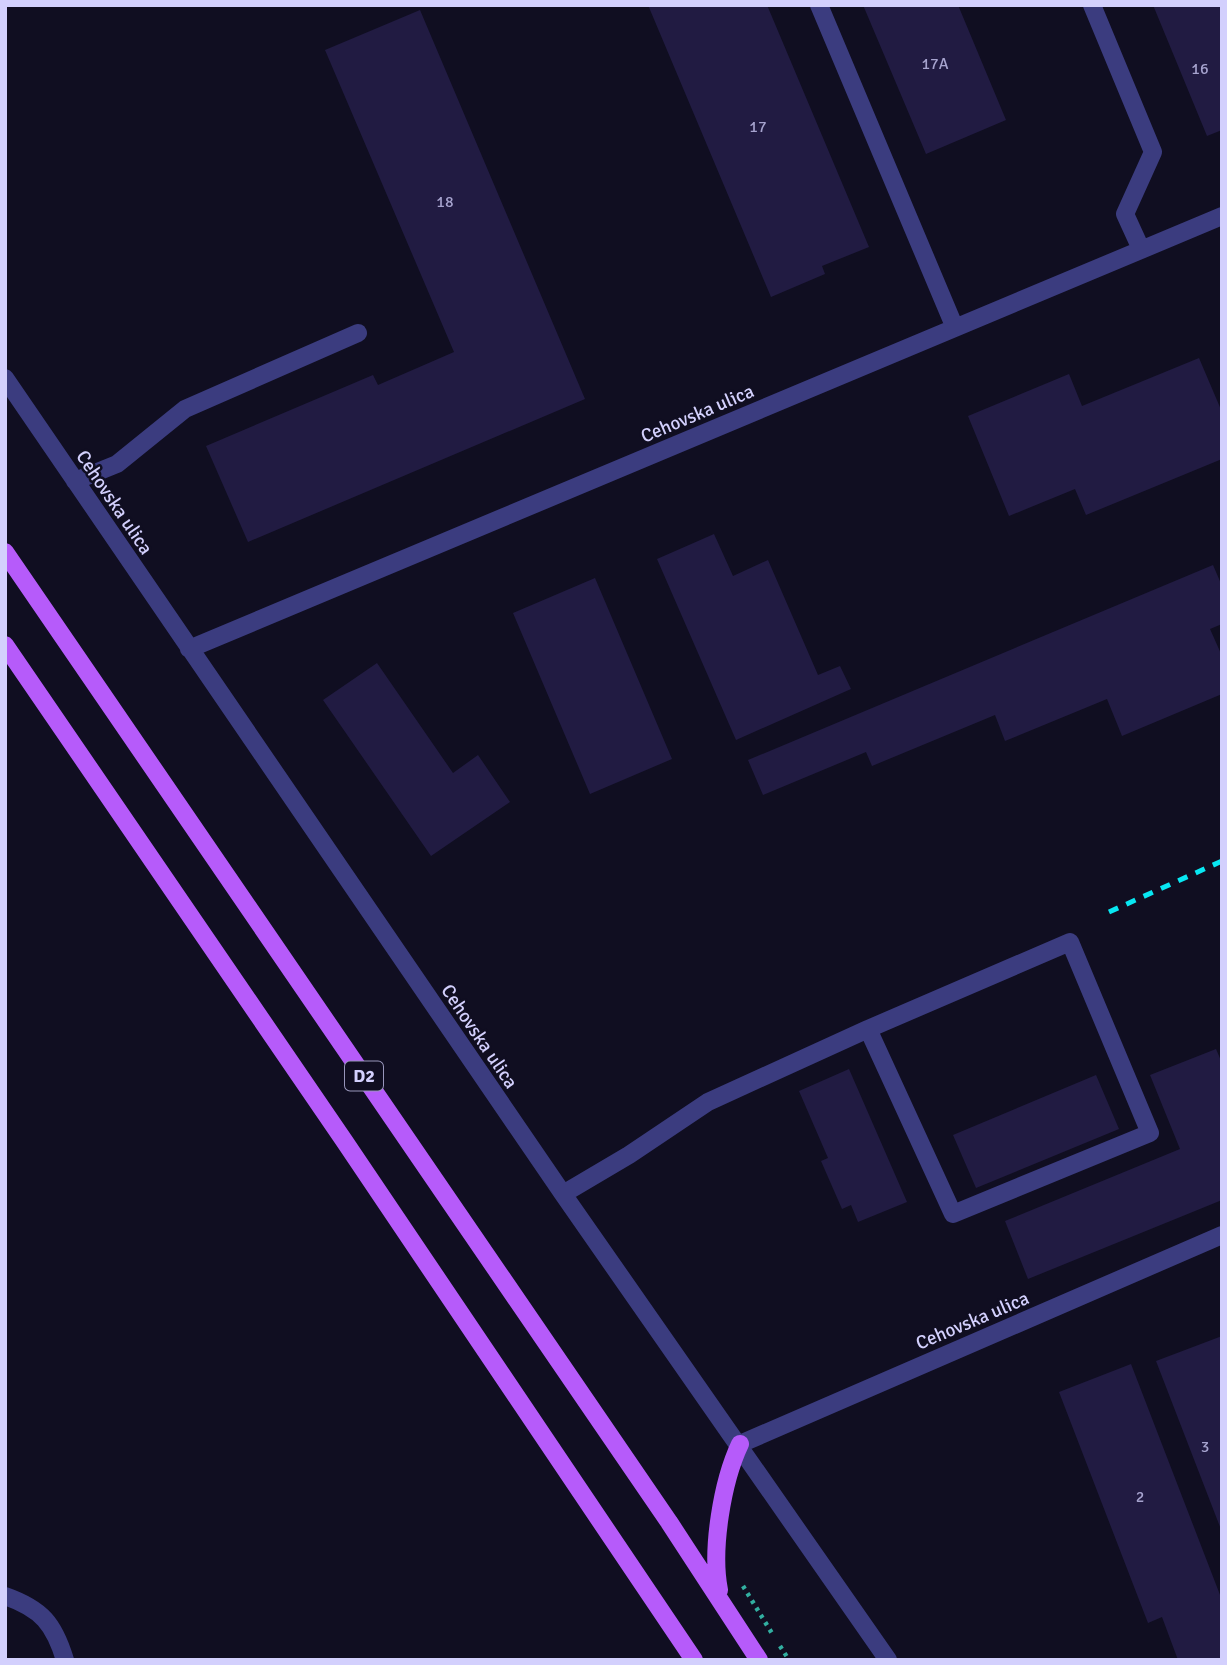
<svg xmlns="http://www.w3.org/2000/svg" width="1227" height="1665" font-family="Signika,sans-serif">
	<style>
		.building { fill: #211b42 }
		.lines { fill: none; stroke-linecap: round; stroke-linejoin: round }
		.path { stroke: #32afa1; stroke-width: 4.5; stroke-dasharray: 3.5 5; stroke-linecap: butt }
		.minor { stroke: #3b3c7f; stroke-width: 18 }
		.major { stroke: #b65bfa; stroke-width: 18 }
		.rail { stroke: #08e7f2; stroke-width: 5; stroke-dasharray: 10 9; stroke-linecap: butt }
		.labels { text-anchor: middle; stroke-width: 5; stroke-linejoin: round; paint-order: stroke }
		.number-label { font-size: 16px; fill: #a6a3ce }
		.shield { fill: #100e21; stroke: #9896bb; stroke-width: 2 }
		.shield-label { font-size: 18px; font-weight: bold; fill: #d3d0fd }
		.street-label { font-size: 19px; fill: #d3d0fd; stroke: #100e21 }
	</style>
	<rect width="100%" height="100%" fill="#100e21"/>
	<!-- building -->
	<path class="building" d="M648,5h119l102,242 -47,19 3,8 -54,23z
		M863,5h95l48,115 -80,34z
		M1153,5h69v125l-15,6z
		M420,10l165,389 -337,143 -42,-96 167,-71 5,10 76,-33 -129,-302z
		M1199,358l23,54v47l-136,56 -11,-26 -66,27 -41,-100 101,-42 13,32z
		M714,534l19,42 35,-16 50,115 22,-9 11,23 -115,51 -79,-181z
		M1213,565l9,21v38l-12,5 12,27v38l-100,42 -15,-37 -102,42 -10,-26 -123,51 -6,-14 -103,43 -15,-35z
		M595,578l77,181 -82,35 -77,-181z
		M377,663l76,110 25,-18 32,47 -79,54 -108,-156z
		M1216,1049l6,14v137l-194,79 -23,-58 175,-72 -30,-74z
		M849,1069l58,133 -49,20 -7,-17 -9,4 -21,-48 7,-3 -29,-67z
		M1096,1075l23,54 -143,59 -23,-53z
		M1222,1336v196l-66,-171z
		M1131,1364l91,236v60h-44l-16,-43 -14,6 -89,-231z"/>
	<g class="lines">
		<!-- path -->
		<path class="path" d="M743,1586l30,49
			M780,1646l9,14"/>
		<!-- minor -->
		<path class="minor" d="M819,5l136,323
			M1092,5l61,147 -28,62 16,35
			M5,378l558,816 325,466
			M75,481l42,-17 68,-55 173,-76
			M189,649l1033,-433
			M563,1194l66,-39 79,-53 160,-73 85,185 197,-81 -80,-191 -202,87
			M740,1444l482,-209
			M5,1596c37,13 49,28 60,64"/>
		<!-- major -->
		<path class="major" d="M5,552l664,970 90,138
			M5,645l340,497 349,518
			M719,1590c-8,-40 3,-108 21,-146"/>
		<!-- rail -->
		<path class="rail" d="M1109,912l113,-51"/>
	</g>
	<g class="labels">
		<!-- number labels -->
		<g class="number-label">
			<text x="935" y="69">17A</text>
			<text x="1200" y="74">16</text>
			<text x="758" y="132">17</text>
			<text x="445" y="207">18</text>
			<text x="1205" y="1452">3</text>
			<text x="1140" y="1502">2</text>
		</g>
		<!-- shield labels -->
		<rect class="shield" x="345" y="1061.5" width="38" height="29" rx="5"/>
		<g class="shield-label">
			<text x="364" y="1082">D2</text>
		</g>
		<!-- street labels -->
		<g class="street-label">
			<text transform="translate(697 413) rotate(-23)" y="7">Cehovska ulica</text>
			<text transform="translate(115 502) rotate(56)" y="7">Cehovska ulica</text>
			<text transform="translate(480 1036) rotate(56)" y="7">Cehovska ulica</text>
			<text transform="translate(972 1320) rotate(-23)" y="7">Cehovska ulica</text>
		</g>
	</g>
	<!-- border -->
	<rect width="1227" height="1665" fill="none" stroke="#d3d0fd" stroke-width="14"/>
</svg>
